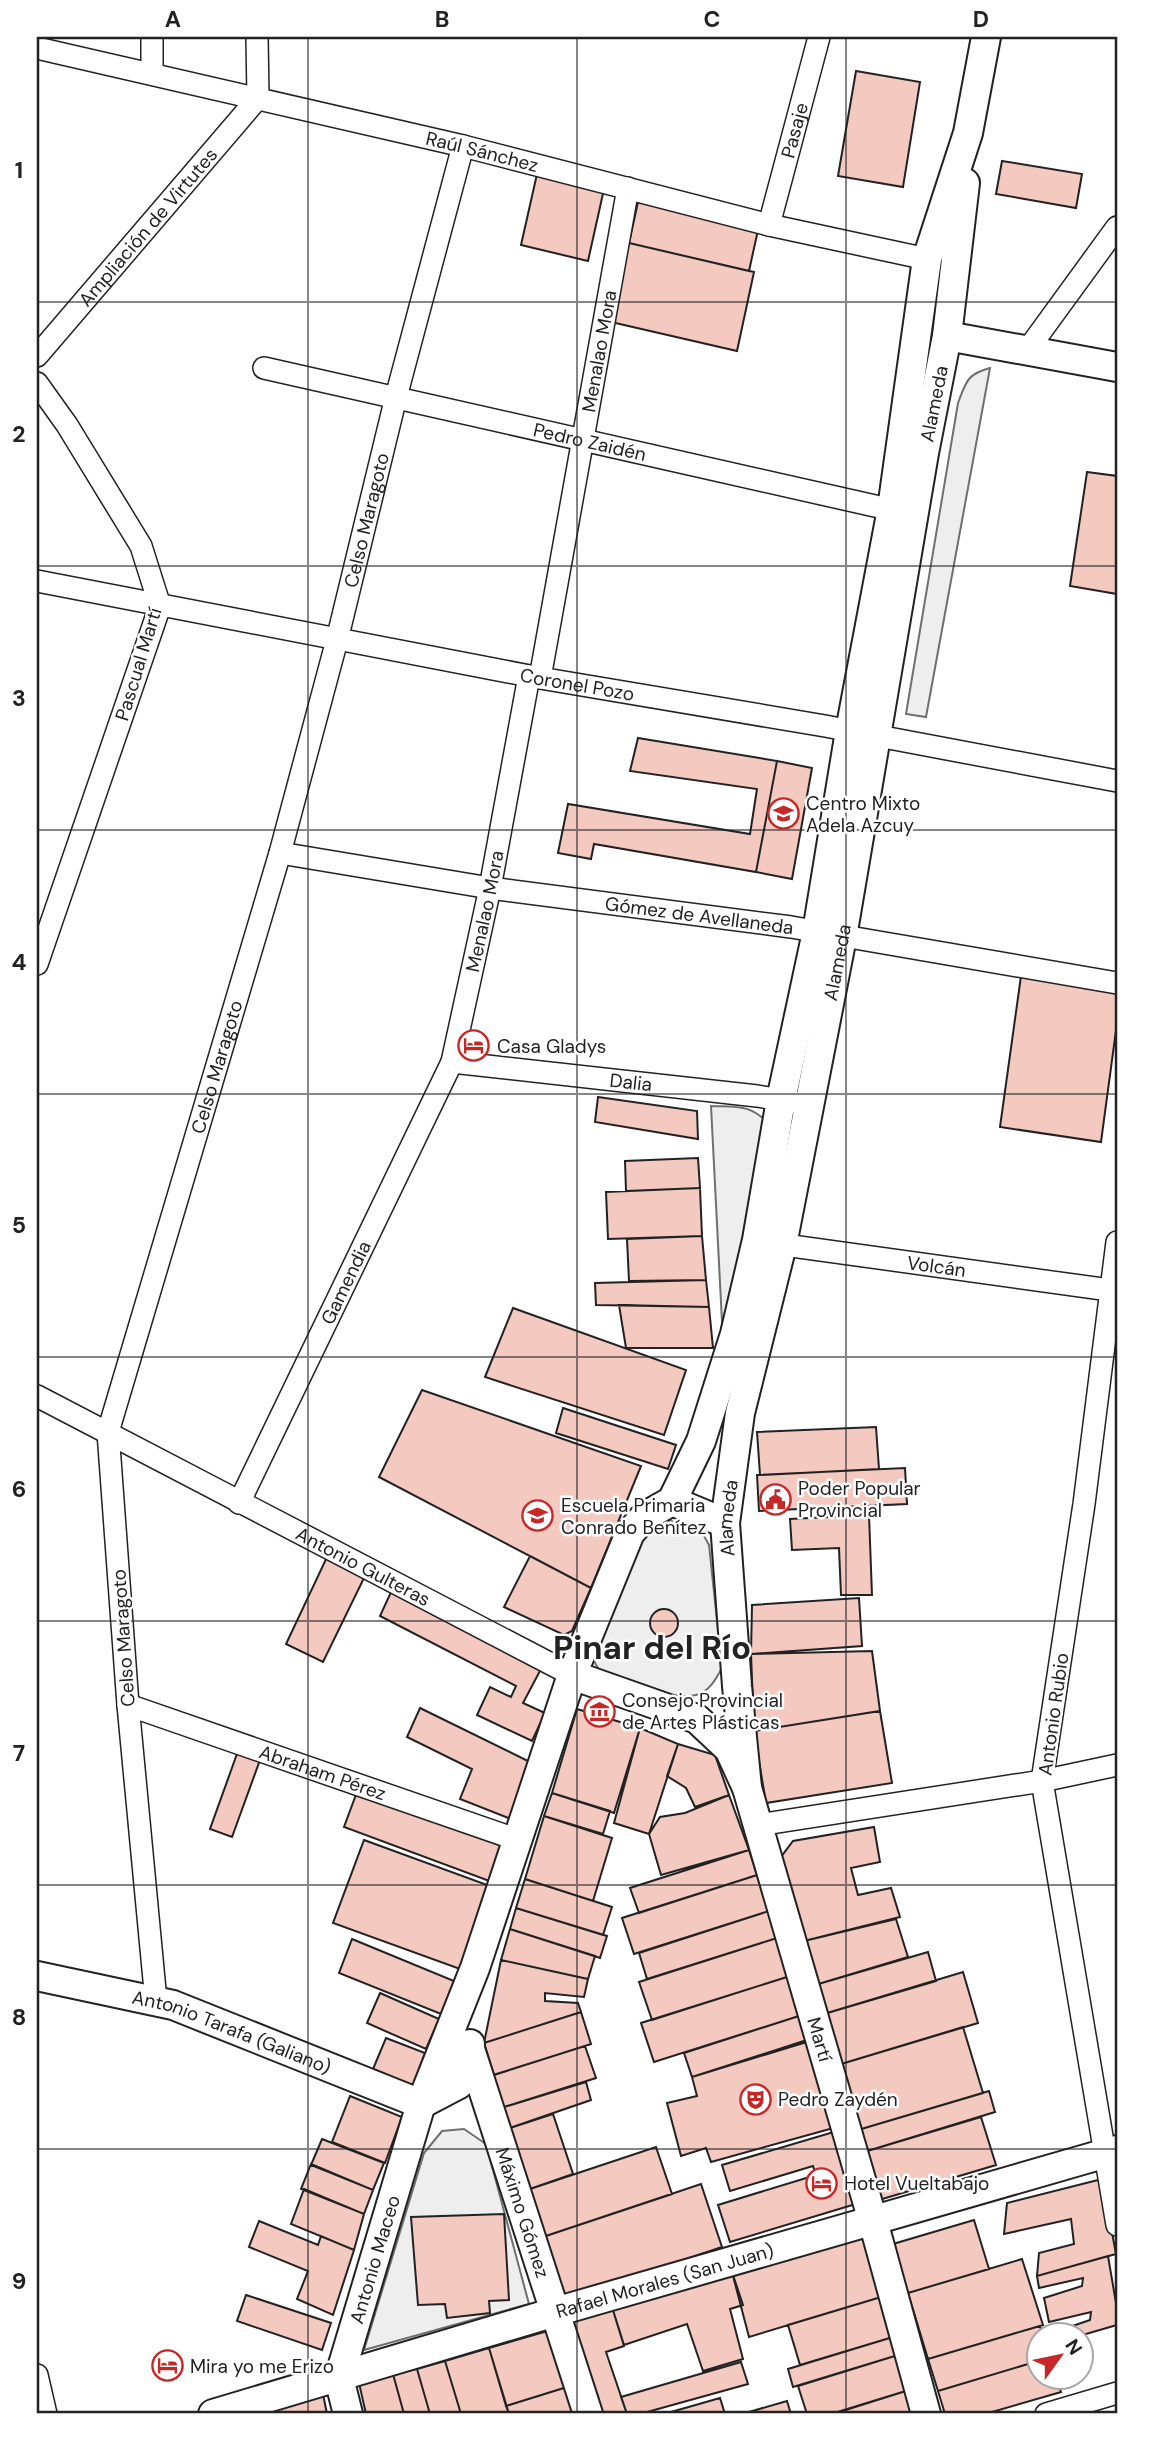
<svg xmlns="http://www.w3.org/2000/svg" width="1154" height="2451" font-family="'DM Sans',sans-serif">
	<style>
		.green { fill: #eee; stroke: #6f6f6f; stroke-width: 2 }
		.building { fill: #f3c9c0; stroke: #222; stroke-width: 2 }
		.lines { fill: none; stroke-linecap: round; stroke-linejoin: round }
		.minor-casing { stroke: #222; stroke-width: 24 }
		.major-casing { stroke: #222; stroke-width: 32 }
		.minor { stroke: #fff; stroke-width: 21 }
		.major { stroke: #fff; stroke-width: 28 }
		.grid { fill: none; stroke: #222; stroke-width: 2; stroke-opacity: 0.55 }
		.labels { text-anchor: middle; stroke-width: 5; stroke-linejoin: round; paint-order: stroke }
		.street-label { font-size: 19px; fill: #222; stroke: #fff }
		.poi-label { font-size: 19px; fill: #222; stroke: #fff; text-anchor: start }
		.town-label { font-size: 33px; font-weight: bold; fill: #222; stroke: #fff }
		.neatline { fill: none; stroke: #222; stroke-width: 2.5 }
		.grid-label { font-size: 23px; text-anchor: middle; font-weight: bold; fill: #222 }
	</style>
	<rect width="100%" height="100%" fill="#fff"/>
	<!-- green -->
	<path class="green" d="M990,368l-64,349 -20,-3 52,-311c8,-21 9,-29 32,-35z
		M711,1106c28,1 40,-2 60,20l-40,178 -9,18z
		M662,1520l15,2 25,10 7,13 13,123c-6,11 -13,24 -26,27 -17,4 -78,-9 -92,-20 -8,-7 -10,-14 -13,-24l59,-127z
		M464,2129l22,15 43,160 -165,46 60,-197 18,-22z"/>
	<!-- building -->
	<path class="building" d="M856,71l64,11 -17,105 -65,-11z
		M1002,161l80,13 -6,34 -80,-14z
		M537,174l67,15 -16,72 -67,-16z
		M638,202l120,28 -9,41 -120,-28z
		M629,243l125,29 -17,79 -126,-29z
		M1087,472l30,4v118l-47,-8z
		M638,738l139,23 -21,111 -162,-28 -3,15 -33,-6 10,-49 182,30 7,-45 -127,-18z
		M777,761l35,7 -20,111 -36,-7z
		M1021,976l96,14v33l-16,119 -101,-15z
		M598,1097l99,14 1,28 -103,-17z
		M698,1158l2,30 -74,3 -1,-30z
		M700,1188l2,48 -94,3 -2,-47z
		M702,1236l4,44 -77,1 -2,-42z
		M706,1280l3,27 -113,-2 -1,-22z
		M619,1305l90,2 4,41h-87z
		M513,1308l173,62 -22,65 -179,-58z
		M422,1390l219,76 -50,122 -212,-111z
		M563,1408l113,37 -8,24 -112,-36z
		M876,1427l3,42 -119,6 -3,-43z
		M905,1468l2,36 -148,7 -2,-36z
		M869,1515l3,80h-31l-2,-47 -47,2 -2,-31z
		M530,1556l61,32 -19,43 -8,4 -60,-28z
		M327,1557l38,19 -42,86 -37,-18z
		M391,1592l150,77 -18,34 22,10 -13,28 -55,-26 13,-28 21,10 5,-11 -136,-70z
		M859,1598l3,48 -111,8 1,-49z
		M650 1623a14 14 0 1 1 28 0a14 14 0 1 1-28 0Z
		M872,1651l8,60 -126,20 -3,-77z
		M420,1708l112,55 -21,56 -51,-20 12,-30 -65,-32z
		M577,1709l63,19 -26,85 -62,-20z
		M880,1711l12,72 -126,20 -12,-72z
		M640,1728l38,16 -29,90 -35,-11z
		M678,1744l37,11 14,40 -34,12 -9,-19 -19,-12z
		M238,1751l22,9 -28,77 -22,-8z
		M357,1792l148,55 -13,35 -148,-55z
		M552,1793l58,18 -7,23 -59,-18z
		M729,1795l20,55 -88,25 -12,-41 11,-17 25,-4z
		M544,1816l68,22 -19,63 -68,-22z
		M874,1827l6,35 -29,6 7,27 33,-7 9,29 -96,24 -23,-84 12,-16z
		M364,1840l126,46 -30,83 -127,-46z
		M749,1850l8,25 -118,38 -9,-25z
		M757,1875l12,36 -135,43 -12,-36z
		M525,1879l87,28 -9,28 -87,-27z
		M516,1908l91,28 -7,22 -90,-29z
		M769,1911l8,27 -130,41 -8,-26z
		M896,1919l12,38 -93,28 -11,-44z
		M510,1929l85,27 -7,23 -87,-19z
		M777,1938l13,38 -138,44 -13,-38z
		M352,1939l102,42 -13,33 -102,-41z
		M928,1952l8,29 -112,33 -9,-29z
		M501,1960l87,19 -4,18 -39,-4v8l33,2 3,9 -97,31z
		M963,1972l15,51 -140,42 -14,-51z
		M790,1976l12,39 -148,47 -13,-39z
		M380,1993l59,26 -13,30 -59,-26z
		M581,2012l10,32 -97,31 -10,-32z
		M802,2015l8,24 -118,38 -8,-24z
		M963,2027l20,66 -125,37 -20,-65z
		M386,2038l39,15 -14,37 -24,-11 1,-4 -15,-6z
		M810,2041l27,86 -126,35 -5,-14 -25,8 -14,-53 30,-7 -5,-19z
		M585,2046l11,32 -95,30 -11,-32z
		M586,2082l5,18 -84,29 -6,-21z
		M989,2091l6,21 -131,40 -6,-22z
		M350,2096l52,21 -17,46 -53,-21z
		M553,2114l20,60 -46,16 -20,-61z
		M981,2117l15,48 -117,35 -15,-48z
		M837,2131l22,72 -129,39 -12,-37 98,-30 -3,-9 -83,25 -8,-26z
		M322,2139l62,24 -11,27 -62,-25z
		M656,2147l16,47 -129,43 -16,-47z
		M311,2164l62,26 -9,24 -63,-25z
		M1102,2179l14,75 -79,22 2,-23 35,-9 -3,-25 -67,15 3,-31z
		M701,2184l21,63 -158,53 -21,-63z
		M304,2189l60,25 -10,36 -63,-26z
		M504,2214l5,86 -20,1 1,12 -43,5 -2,-14 -27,1 -7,-88z
		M974,2220l15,49 -81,24 -15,-49z
		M259,2221l59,24 3,-9 33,14 -21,65 -36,-16 11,-28 -59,-24z
		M861,2233l20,64 -132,40 -17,-65z
		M1108,2256l9,53v16l-38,11h-27v-3l38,-13 1,-8 -42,10 -5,-24 38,-12 1,-8 -44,10 -2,-12z
		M1022,2259l21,66 -115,34 -20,-66z
		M732,2272l11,33 -13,4 13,50 -40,12 -16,-47 -63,21 -12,-38z
		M246,2295l85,28 -9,27 -85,-29z
		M881,2297l12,40 -93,28 -12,-40z
		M612,2307l12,39 -18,6 21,62h-31l-31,-91z
		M1040,2326l3,10h-5v25l-100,30 -10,-32z
		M551,2330l16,57 -61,19 -17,-58z
		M893,2337l5,18 -105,32 -5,-18z
		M489,2348l20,66h-48l-16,-53z
		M898,2355l11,35 -78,24h-24l-9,-28z
		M445,2361l16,53h-31l-13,-45z
		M1038,2361v17h18l5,14 -76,22h-40l-7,-23z
		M741,2362l7,22 -108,30h-13l-6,-17z
		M417,2369l13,45h-26l-11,-40z
		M393,2374l11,40h-38l-7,-31z
		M567,2387l6,27h-64l-3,-8z
		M909,2390l7,24h-83z
		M323,2394l4,20h-51l-2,-7z
		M720,2398l5,16h-61z
		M787,2401l4,13h-49z"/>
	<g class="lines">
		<defs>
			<g id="minor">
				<path d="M152,37v37"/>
				<path id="s1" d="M37,48l426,98 306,79 158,34"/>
				<path id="s2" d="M769,225l50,-188"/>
				<path d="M1026,352l91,-125"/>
				<path id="s3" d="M37,356l221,-258 -1,-61"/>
				<path id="s4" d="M264,368l642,145"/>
				<path d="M37,383l30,42 74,121 19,60 -123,358"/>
				<path id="s5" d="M37,581l503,97 285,48 292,55"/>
				<path id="s6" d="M540,678l88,-490"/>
				<path id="s7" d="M280,853l210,35 301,39 326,56"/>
				<path id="s8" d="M452,1062l305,34 37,6"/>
				<path d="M1117,1242l-33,262 -42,277 75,444"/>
				<path id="s9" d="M770,1243l347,48"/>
				<path id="s10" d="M37,1396l535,279"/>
				<path id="s11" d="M239,1503l213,-441 38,-174 39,-212"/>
				<path id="s12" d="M128,1705l390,135"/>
				<path d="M758,1825l284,-44 75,-16"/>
				<path id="s13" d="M156,2001l-28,-296 -20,-273 172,-579 57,-213 59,-243 67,-251"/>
				<path d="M37,2375l9,39"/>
				<path d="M1046,2414l71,-21"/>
			</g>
			<g id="major">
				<path d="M947,336l170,31"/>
				<path d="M672,1501l53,22"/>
				<path id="s14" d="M572,1675l125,44 32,30 18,39 126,433 53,193"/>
				<path id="s15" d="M747,1788l-10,-102 -12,-163 15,-110 42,-168 60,-308 82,-484 23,-117 18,-153"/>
				<path id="s16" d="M37,1976l136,29 248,99"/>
				<path id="s17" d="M470,2049l118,365"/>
				<path d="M421,2104l38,-20 11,-40"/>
				<path id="s18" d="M213,2414l342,-102 562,-162"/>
				<path id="s19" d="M348,2414l-9,-36 82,-274 54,-136 97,-293 58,-142 14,-16 28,-16 29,-60 34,-107 22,-94 24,-140 36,-168 33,-201 42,-222 35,-250 41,-126 18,-96"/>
			</g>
		</defs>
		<!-- minor casing -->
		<use href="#minor" class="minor-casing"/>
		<!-- major casing -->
		<use href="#major" class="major-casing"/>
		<!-- minor -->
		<use href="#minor" class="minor"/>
		<!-- major -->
		<use href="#major" class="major"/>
	</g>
	<!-- grid -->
	<path class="grid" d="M308,37v2377M577,37v2377M846,37v2377M37,302h1080M37,566h1080M37,830h1080M37,1094h1080M37,1357h1080M37,1621h1080M37,1885h1080M37,2149h1080"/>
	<!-- icons -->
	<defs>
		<symbol id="school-ring" viewBox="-11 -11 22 22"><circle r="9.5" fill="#fff" stroke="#c62828" stroke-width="1.5"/><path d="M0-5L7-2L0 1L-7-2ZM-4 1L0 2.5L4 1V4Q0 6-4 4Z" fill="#c62828"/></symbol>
		<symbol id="hotel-ring" viewBox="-11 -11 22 22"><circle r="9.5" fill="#fff" stroke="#c62828" stroke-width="1.5"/><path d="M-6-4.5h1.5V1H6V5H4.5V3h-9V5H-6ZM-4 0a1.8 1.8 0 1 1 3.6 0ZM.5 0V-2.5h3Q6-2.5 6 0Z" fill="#c62828"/></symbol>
		<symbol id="civic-ring" viewBox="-11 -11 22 22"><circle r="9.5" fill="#fff" stroke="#c62828" stroke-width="1.5"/><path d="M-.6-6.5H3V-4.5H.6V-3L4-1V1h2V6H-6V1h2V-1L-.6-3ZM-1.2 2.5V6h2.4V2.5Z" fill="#c62828"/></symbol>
		<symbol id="museum-ring" viewBox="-11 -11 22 22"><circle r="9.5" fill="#fff" stroke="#c62828" stroke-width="1.5"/><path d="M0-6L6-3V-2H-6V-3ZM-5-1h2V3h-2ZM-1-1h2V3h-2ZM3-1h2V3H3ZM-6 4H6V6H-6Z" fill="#c62828"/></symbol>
		<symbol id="theatre-ring" viewBox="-11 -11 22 22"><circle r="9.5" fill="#fff" stroke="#c62828" stroke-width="1.5"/><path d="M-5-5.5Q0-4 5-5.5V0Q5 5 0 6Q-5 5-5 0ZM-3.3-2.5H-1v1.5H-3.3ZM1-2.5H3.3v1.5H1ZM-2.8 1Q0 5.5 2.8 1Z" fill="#c62828"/></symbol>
	</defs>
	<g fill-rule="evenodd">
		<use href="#school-ring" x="766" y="796" width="35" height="35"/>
		<use href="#hotel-ring" x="456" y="1028" width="35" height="35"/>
		<use href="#civic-ring" x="758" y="1482" width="35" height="35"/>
		<use href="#school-ring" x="520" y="1498" width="35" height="35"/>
		<use href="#museum-ring" x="582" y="1694" width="35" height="35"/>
		<use href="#theatre-ring" x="738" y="2082" width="35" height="35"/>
		<use href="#hotel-ring" x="804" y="2166" width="35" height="35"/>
		<use href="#hotel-ring" x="150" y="2348" width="35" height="35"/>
	</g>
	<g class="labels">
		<!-- street labels -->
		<g class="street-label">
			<text dy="7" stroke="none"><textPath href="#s2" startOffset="98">Pasaje</textPath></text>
			<text dy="7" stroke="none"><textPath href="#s1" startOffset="457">Raúl Sánchez</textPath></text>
			<text dy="7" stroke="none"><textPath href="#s3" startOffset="170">Ampliación de Virtutes</textPath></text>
			<text dy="7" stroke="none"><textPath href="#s6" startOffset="332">Menalao Mora</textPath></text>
			<text dy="7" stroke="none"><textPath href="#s15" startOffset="1405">Alameda</textPath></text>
			<text dy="7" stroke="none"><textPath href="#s4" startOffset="334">Pedro Zaidén</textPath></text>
			<text dy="7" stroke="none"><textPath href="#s13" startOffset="1519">Celso Maragoto</textPath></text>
			<text transform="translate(138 664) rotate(-73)" y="7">Pascual Martí</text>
			<text dy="7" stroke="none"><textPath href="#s5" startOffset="550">Coronel Pozo</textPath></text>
			<text dy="7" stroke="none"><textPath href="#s11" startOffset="644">Menalao Mora</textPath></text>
			<text dy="7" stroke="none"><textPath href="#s7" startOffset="424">Gómez de Avellaneda</textPath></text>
			<text dy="7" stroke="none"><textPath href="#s15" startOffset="838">Alameda</textPath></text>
			<text dy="7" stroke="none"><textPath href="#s13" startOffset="952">Celso Maragoto</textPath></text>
			<text dy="7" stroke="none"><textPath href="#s8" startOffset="180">Dalia</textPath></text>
			<text dy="7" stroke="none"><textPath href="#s9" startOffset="168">Volcán</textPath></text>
			<text dy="7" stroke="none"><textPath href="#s11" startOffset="245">Gamendia</textPath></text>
			<text dy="7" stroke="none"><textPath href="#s15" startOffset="271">Alameda</textPath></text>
			<text dy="7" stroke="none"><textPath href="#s10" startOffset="368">Antonio Gulteras</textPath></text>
			<text transform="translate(123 1638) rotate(-94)" y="7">Celso Maragoto</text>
			<text transform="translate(1053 1714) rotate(-82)" y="7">Antonio Rubio</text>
			<text dy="7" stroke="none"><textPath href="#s12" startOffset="206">Abraham Pérez</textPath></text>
			<text dy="7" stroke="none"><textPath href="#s16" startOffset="203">Antonio Tarafa (Galiano)</textPath></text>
			<text dy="7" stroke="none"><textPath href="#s14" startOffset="481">Martí</textPath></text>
			<text dy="7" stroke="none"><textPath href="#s17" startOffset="172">Máximo Gómez</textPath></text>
			<text dy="7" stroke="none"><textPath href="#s19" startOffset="161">Antonio Maceo</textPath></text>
			<text dy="7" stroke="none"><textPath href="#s18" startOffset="471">Rafael Morales (San Juan)</textPath></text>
		</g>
		<!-- poi labels -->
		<g class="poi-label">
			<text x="806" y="810">Centro Mixto<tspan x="806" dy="22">Adela Azcuy</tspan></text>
			<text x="497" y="1053">Casa Gladys</text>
			<text x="798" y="1495">Poder Popular<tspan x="798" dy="22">Provincial</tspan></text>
			<text x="561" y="1512">Escuela Primaria<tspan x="561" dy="22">Conrado Benítez</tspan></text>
			<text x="622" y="1707">Consejo Provincial<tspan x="622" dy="22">de Artes Plásticas</tspan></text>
			<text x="778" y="2106">Pedro Zaydén</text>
			<text x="844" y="2190">Hotel Vueltabajo</text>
			<text x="190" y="2373">Mira yo me Erizo</text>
		</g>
		<!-- town labels -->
		<g class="town-label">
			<text x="652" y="1659">Pinar del Río</text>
		</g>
	</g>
	<!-- border -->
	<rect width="1154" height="2451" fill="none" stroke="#ffffff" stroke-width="77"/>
	<!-- north arrow -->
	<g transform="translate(1060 2356) rotate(57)"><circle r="33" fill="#ffffff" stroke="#a7a7a7" stroke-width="2"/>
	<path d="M0-5L12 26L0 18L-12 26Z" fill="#c62828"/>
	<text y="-10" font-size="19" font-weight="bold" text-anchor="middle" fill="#222222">N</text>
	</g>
	<rect x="38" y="38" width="1078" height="2374" class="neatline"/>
	<g class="grid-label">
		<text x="173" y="27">A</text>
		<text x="442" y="27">B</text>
		<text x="712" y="27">C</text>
		<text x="981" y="27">D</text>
		<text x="19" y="178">1</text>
		<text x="19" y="442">2</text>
		<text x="19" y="706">3</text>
		<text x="19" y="970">4</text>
		<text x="19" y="1233">5</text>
		<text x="19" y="1497">6</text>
		<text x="19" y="1761">7</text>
		<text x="19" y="2025">8</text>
		<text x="19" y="2289">9</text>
	</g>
</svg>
